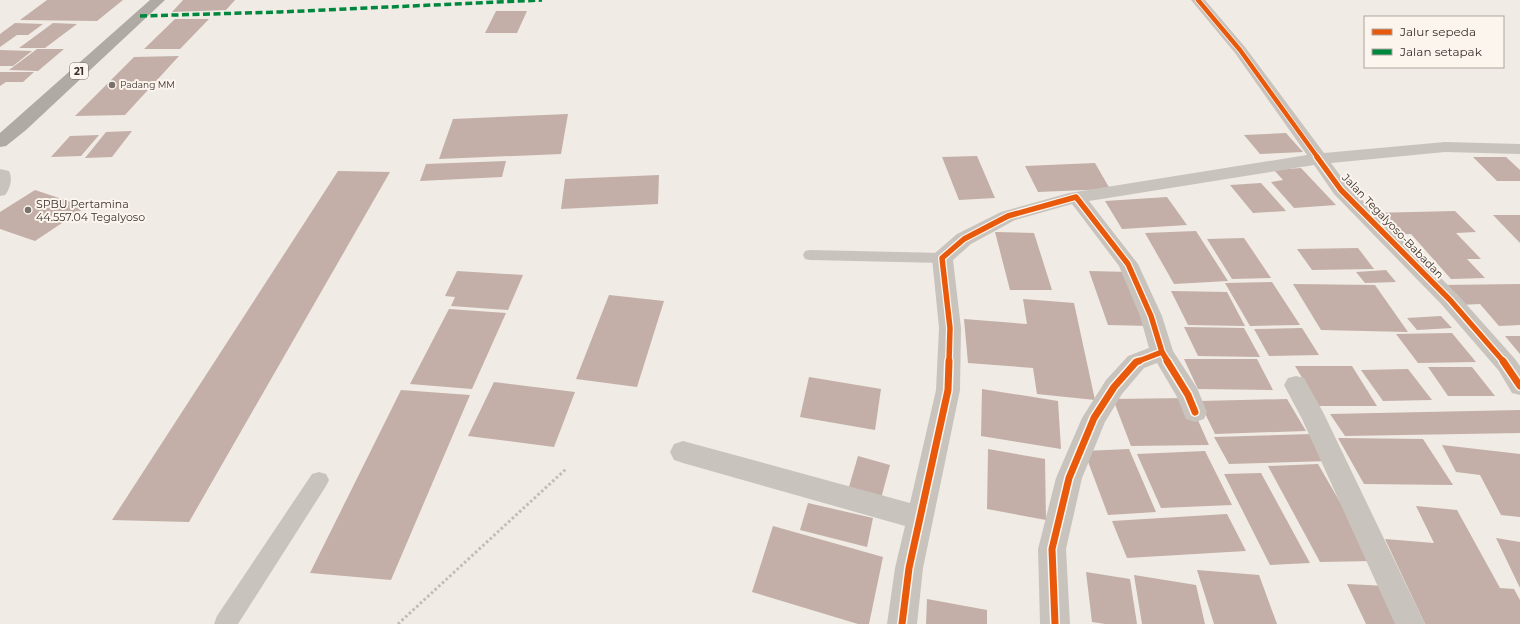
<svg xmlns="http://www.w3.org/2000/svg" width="1520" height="624" font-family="Montserrat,sans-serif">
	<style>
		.building { fill: #c3afa7 }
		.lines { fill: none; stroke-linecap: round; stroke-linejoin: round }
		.path { stroke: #c2bbb6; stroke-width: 3; stroke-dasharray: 2.5 2.5; stroke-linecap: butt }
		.lane { fill: #c9c3be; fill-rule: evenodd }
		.street { fill: #c9c3be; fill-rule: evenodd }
		.highway { fill: #afaaa4; fill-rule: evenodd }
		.quiet { stroke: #00873e; stroke-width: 3.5; stroke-dasharray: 7 3.5; stroke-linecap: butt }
		.cycleway-far2-casing { stroke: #fbf5ee; stroke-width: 6 }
		.cycleway-far1-casing { stroke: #fbf5ee; stroke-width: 8 }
		.cycleway-casing { stroke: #fbf5ee; stroke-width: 10 }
		.cycleway-far2 { stroke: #e8590c; stroke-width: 4.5 }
		.cycleway-far1 { stroke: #e8590c; stroke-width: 5.5 }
		.cycleway { stroke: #e8590c; stroke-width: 7 }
		.poi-dot { fill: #7a716c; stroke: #fbf5ee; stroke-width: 1.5 }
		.labels { text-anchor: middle; stroke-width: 4; stroke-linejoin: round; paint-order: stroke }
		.far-poi-label { font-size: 9px; fill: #3b302b; stroke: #fbf5ee; text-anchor: start }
		.shield { fill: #fbf5ee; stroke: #756b66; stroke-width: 1 }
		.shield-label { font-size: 10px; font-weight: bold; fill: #3b302b }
		.poi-label { font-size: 11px; fill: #3b302b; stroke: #fbf5ee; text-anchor: start }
		.street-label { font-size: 11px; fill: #3b302b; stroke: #fbf5ee }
	</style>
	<rect width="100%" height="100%" fill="#f0ebe5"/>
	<!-- building -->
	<path class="building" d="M47,0h76l-26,21 -77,-1z
		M183,0h52l-9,10 -54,2z
		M496,11h31l-10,22h-32z
		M175,19h34l-29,30h-36z
		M15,23l28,1 -15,11h-11l-17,12v-13z
		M53,23l24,1 -32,24h-26z
		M37,49h27l-26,22 -29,-1z
		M0,50l32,1 -19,15h-13z
		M179,56l-54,59 -50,1 59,-59z
		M0,72h34l-11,10h-17l-6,4z
		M568,114l-7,40 -122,5 14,-40z
		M132,131l-20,26 -27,1 21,-26z
		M1286,133l17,19 -43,2 -16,-19z
		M99,135l-18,21 -30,1 19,-21z
		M977,156l18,42 -36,2 -17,-43z
		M1473,157h33l14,13v11h-23z
		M506,161l-4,16 -82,4 6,-17z
		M1095,163l15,26 -72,3 -13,-26z
		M1301,168l35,37 -42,3 -23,-26 12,-2 -9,-10z
		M338,171l52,1 -201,350 -77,-2z
		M659,175l-1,29 -97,5 4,-30z
		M1261,183l25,28 -33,2 -23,-28z
		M35,190l51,17 -51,34 -35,-12v-17z
		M1167,197l20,28 -65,4 -17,-28z
		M1455,211l21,21 -20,1 25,26h-14l18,19 -34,1 -40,-45 -22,1 -19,-22z
		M1493,215h27v28z
		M1196,231l32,50 -54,3 -29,-51z
		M995,232l39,1 18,57h-42z
		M1244,238l27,40 -39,1 -25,-40z
		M1358,248l16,21 -62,1 -15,-21z
		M1386,270l10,12 -31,1 -9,-11z
		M457,271l66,4 -15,35 -57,-4 4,-9 -10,-1z
		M1089,271l41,1 21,54 -43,-1z
		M1272,282l28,43 -50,1 -25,-43z
		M1293,284l82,1 33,47 -87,-2z
		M1520,284v41l-21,1 -19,-22 -21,1 -17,-20z
		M1171,291l56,1 18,34 -57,-1z
		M609,295l55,6 -27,86 -61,-8z
		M1023,299l51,4 21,97 -58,-6 -4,-26 -65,-5 -4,-44 63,5z
		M449,309l57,4 -34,76 -62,-5z
		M1441,316l11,12 -35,2 -10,-12z
		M1184,327l60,1 16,29 -62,-1z
		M1302,328l17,27 -50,1 -15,-27z
		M1452,333l24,29 -58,1 -22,-29z
		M1505,336h15v18z
		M1184,359h73l16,31 -75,-1z
		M1295,366h57l25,40h-58z
		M1428,367h44l23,29h-47z
		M1408,369l24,31 -49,1 -22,-31z
		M809,377l72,12 -6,41 -75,-13z
		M494,382l81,10 -21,55 -86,-11z
		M982,389l76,12 3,48 -80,-13z
		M401,390l69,5 -79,185 -81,-7z
		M1188,398l21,47 -78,1 -18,-47z
		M1287,399l19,32 -91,3 -16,-33z
		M1520,410v23l-175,3 -15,-22z
		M1312,434l17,27 -100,3 -15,-27z
		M1338,438l85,1 30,46 -89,-1z
		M1442,445l78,9v63l-19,-2 -21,-40 -24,-3z
		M988,449l57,10 1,61 -59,-11z
		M1129,449l27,63 -48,3 -24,-64z
		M1205,451l27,54 -71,3 -24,-54z
		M858,456l32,9 -11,41 -33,-9z
		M1318,464l56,97 -54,1 -52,-96z
		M1261,473l49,90 -40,2 -46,-91z
		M808,503l65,15 -6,29 -67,-17z
		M1416,506l41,4 43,78 14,1 6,11v24h-95l-40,-85 49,4z
		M1227,514l19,37 -119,7 -15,-37z
		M773,526l110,31 -14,67h-11l-106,-32z
		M1496,538l24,4v46z
		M1197,570l62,5 18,49h-63z
		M1086,572l44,7 7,45h-32l-13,-2z
		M1134,575l62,10 9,39h-63z
		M1347,584l40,2 19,38h-40z
		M927,599l60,11v14h-61z"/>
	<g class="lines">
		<!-- path -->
		<path class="path" d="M398,624l168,-155"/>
		<!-- lane -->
		<path class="lane" d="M0,169l9,2c4,8 1,18 -4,24l-5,1z
			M810,250l132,3 5,1 2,4 -2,4 -5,1 -132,-3 -5,-1 -2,-4 2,-4z
			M319,472l7,2 3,6 -3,6 -88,138h-24l3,-8 95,-142z"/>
		<!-- street -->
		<path class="street" d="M1191,0h14l40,47 79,106 121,-11 75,2v10l-75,-2 -114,11 17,23 110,109 57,64 5,7v29l-8,-2 -13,-22 -57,-66 -108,-111 -20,-29 -225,36 49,63 24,52 11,35 24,37 10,24 -3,7 -9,3 -9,-3 -9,-22 -20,-34 -13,5 -22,26 -17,28 -23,56 -16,71 4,75h-30l-2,-75 18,-71 26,-60 24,-38 22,-24 21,-8 -9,-32 -21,-50 -47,-62 -57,16 -44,24 -18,16 8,68 -1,62 -37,178 -6,56h-30l8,-56 10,-42 -222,-63 -9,-3 -4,-8 4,-8 9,-3 227,62 26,-113 3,-62 -7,-70 3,-5 22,-19 44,-22 68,-19 238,-38 -72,-102z
			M1296,376l8,2 19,34 102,212h-30l-93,-205 -18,-34 4,-7z"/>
		<!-- highway -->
		<path class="highway" d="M150,0h15l-139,130 -20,16 -6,1v-14z"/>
		<!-- quiet -->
		<path class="quiet" d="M140,16l140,-4 262,-12"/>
		<defs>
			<path id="cycleway-far2" d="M1198,0l42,50 78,108"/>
			<path id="cycleway-far1" d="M1317,157l24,33 109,110 54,62
				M949,362l1,-34 -8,-70 22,-19 44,-23 68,-19 52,67 23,52 11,36 6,10
				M1136,362l26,-10"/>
			<path id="cycleway" d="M1167,361l21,34 7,17
				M1503,361l17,25
				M902,624l7,-56 39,-178 1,-29
				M1055,624l-3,-75 17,-71 25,-60 20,-31 22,-25 3,-1"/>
		</defs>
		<!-- cycleway-far2 casing -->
		<use href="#cycleway-far2" class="cycleway-far2-casing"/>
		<!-- cycleway-far1 casing -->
		<use href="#cycleway-far1" class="cycleway-far1-casing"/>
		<!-- cycleway casing -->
		<use href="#cycleway" class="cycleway-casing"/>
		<!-- cycleway-far2 -->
		<use href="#cycleway-far2" class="cycleway-far2"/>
		<!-- cycleway-far1 -->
		<use href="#cycleway-far1" class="cycleway-far1"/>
		<!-- cycleway -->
		<use href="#cycleway" class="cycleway"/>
	</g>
	<!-- markers -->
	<g class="poi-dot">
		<circle cx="112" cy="85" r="4"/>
		<circle cx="28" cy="210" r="4"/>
	</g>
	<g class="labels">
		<!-- far-poi labels -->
		<g class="far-poi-label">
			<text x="120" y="88">Padang MM</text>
		</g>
		<!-- shield labels -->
		<rect class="shield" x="70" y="63" width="18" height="16" rx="3"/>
		<g class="shield-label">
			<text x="79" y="75">21</text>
		</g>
		<!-- poi labels -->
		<g class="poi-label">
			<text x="36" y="208">SPBU Pertamina<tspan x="36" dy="13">44.557.04 Tegalyoso</tspan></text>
		</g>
		<!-- street labels -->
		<g class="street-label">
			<text transform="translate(1393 226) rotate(46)" y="4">Jalan Tegalyoso-Babadan</text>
		</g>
	</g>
	<!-- legend -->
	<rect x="1364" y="16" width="140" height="52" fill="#fbf5ee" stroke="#aea6a0"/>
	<rect x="1372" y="29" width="20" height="6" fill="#e8590c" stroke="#aea6a0"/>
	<text x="1400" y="36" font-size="12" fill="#3b302b">Jalur sepeda</text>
	<rect x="1372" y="49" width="20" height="6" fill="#00873e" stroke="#aea6a0"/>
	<text x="1400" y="56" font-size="12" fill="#3b302b">Jalan setapak</text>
</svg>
